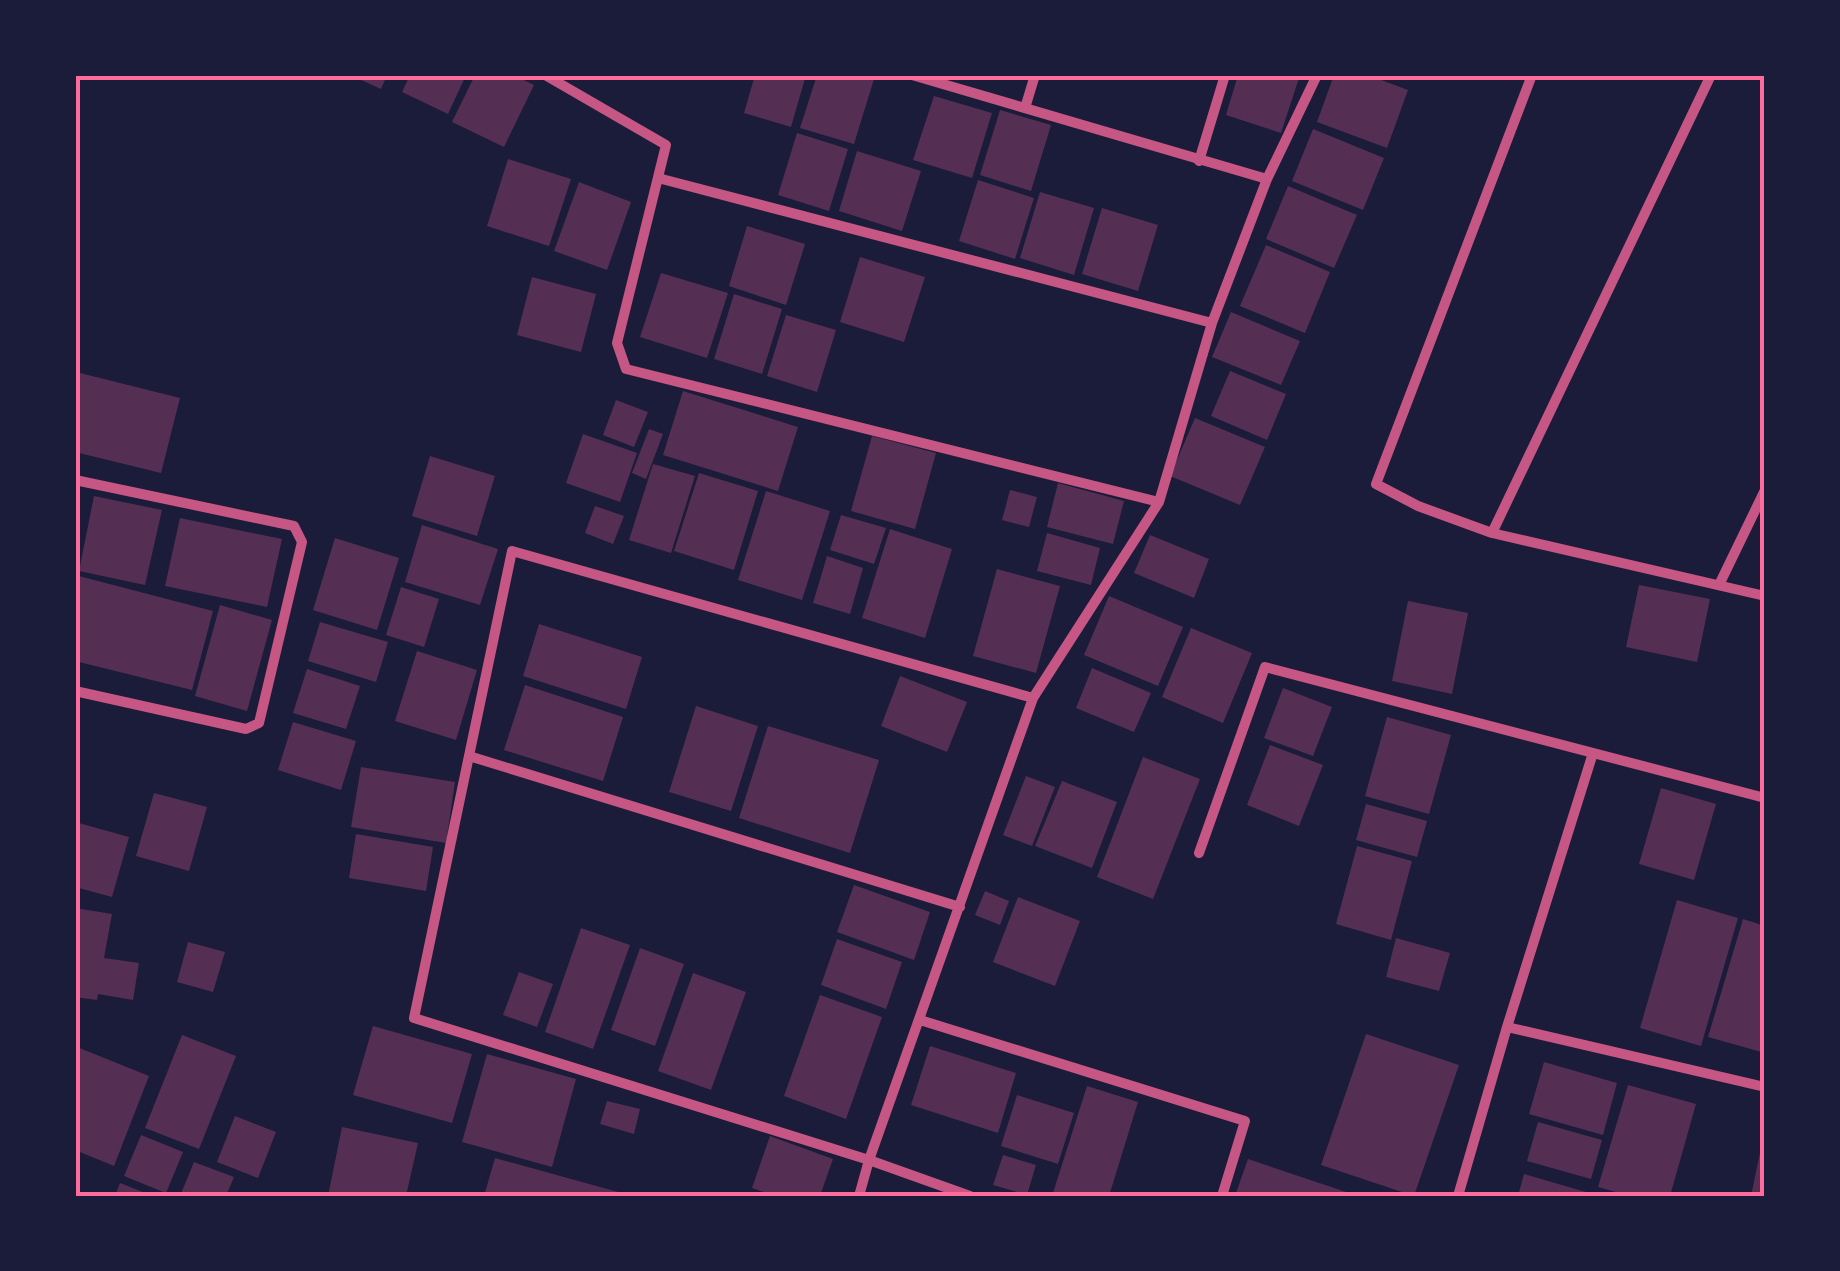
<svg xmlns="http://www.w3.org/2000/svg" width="1840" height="1271" font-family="'Source Sans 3',sans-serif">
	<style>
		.building { fill: #542f53 }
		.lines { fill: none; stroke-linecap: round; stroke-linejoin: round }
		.minor { stroke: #c65784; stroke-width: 10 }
		.neatline { fill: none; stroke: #ff6b9d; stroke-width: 4 }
	</style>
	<rect width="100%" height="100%" fill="#1b1b3a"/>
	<!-- building -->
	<path class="building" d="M350,75h37l-6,14z
		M410,75h56l-18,39 -46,-22z
		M475,75h38l21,10 -30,62 -52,-25z
		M755,75h51l-15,52 -47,-14z
		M817,75h43l14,4 -20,65 -54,-16z
		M1238,75h62l-19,58 -55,-18z
		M1334,75h34l40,15 -21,58 -70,-26z
		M934,96l58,17 -20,65 -59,-18z
		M1000,110l51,15 -20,66 -51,-16z
		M1313,129l71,29 -21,52 -71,-29z
		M797,133l51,16 -19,62 -51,-16z
		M857,151l64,20 -19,60 -63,-20z
		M508,159l63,20 -22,67 -62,-20z
		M978,180l56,18 -19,61 -56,-18z
		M579,182l52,20 -24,68 -53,-19z
		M1288,186l69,29 -23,53 -68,-29z
		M1040,192l54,16 -20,67 -54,-17z
		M1102,208l56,17 -20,66 -56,-17z
		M747,226l58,18 -19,61 -57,-19z
		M1266,245l64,27 -25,61 -65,-27z
		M860,257l65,20 -21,65 -64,-20z
		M661,273l67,20 -21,65 -67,-21z
		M532,277l64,17 -15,58 -64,-17z
		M734,294l48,15 -20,65 -48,-15z
		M1231,312l69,29 -19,44 -69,-28z
		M786,315l50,15 -19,62 -50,-16z
		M1230,371l56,23 -19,46 -56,-24z
		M80,373l100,25 -19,75 -86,-21v-57z
		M683,391l115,36 -20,64 -115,-36z
		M616,400l32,12 -14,35 -31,-12z
		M1195,418l70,29 -25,58 -70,-29z
		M649,429l14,5 -17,45 -14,-6z
		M583,434l54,19 -17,49 -54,-19z
		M872,436l64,17 -21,76 -64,-18z
		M430,456l65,20 -18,60 -65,-20z
		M653,464l42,12 -24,77 -42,-13z
		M699,473l59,18 -24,79 -60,-19z
		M1058,483l66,18 -11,43 -66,-17z
		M1010,490l27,7 -8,30 -27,-7z
		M766,491l64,20 -28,89 -64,-20z
		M94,496l68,14 -17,75 -66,-14z
		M595,506l29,10 -11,28 -28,-11z
		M841,515l45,13 -12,36 -44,-14z
		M180,518l102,21 -15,68 -102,-21z
		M422,525l76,24 -18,56 -75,-23z
		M890,529l62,20 -27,89 -63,-20z
		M1047,533l53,15 -9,37 -54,-14z
		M1150,535l59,24 -15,39 -60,-25z
		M335,538l64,20 -22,72 -64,-20z
		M827,556l36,12 -13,46 -37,-11z
		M997,569l63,17 -24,87 -63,-17z
		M75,575l138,36 -21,79 -117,-29z
		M1639,585l71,14 -13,63 -71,-15z
		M401,587l38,12 -15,48 -38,-12z
		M1109,596l74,31 -25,59 -74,-31z
		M1408,601l60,12 -16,81 -60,-13z
		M220,605l52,15 -25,91 -52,-15z
		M320,622l68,20 -12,40 -68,-21z
		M539,624l103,33 -16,52 -103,-33z
		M1191,628l61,25 -29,70 -61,-26z
		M417,651l60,19 -21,70 -61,-19z
		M1092,668l59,25 -17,39 -58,-24z
		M307,669l53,17 -14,43 -53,-16z
		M900,676l67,26 -20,50 -66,-26z
		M525,685l98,32 -20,64 -99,-31z
		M1283,688l49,19 -19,49 -49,-18z
		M696,706l62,20 -27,85 -62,-19z
		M1387,717l64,18 -22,79 -64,-18z
		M293,722l63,19 -15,49 -63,-20z
		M768,726l111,34 -29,93 -111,-35z
		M1270,745l53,20 -24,61 -52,-21z
		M1143,757l57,22 -47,120 -56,-22z
		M361,767l94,15 -9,61 -95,-16z
		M1026,776l29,11 -23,59 -29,-11z
		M1062,781l55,21 -25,66 -57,-22z
		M1661,788l55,16 -22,76 -55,-16z
		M154,793l53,14 -18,64 -53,-15z
		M1366,804l61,17 -10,36 -61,-17z
		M75,822l54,15 -17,60 -37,-10z
		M356,834l77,13 -7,44 -77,-13z
		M1357,846l55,15 -21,79 -55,-16z
		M854,885l76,27 -16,48 -77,-28z
		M985,891l24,10 -9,24 -25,-10z
		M1018,897l62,24 -25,65 -62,-24z
		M1677,900l61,18 -37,128 -61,-18z
		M75,908l37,6 -8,44 35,5 -6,37 -35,-6 -1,6 -22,-3z
		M1743,919l22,7v127l-57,-16z
		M581,928l49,17 -37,104 -48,-17z
		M1396,938l54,15 -11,38 -53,-14z
		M837,939l65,23 -16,47 -65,-24z
		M188,942l37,10 -12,40 -36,-10z
		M640,948l44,16 -29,82 -44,-16z
		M519,972l34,12 -16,43 -34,-12z
		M693,973l53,19 -35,98 -53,-19z
		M820,995l62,22 -36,102 -62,-23z
		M373,1026l99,28 -20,69 -99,-28z
		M1366,1034l93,31 -45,131 -93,-31z
		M182,1035l54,21 -37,93 -54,-21z
		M930,1046l86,27 -18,60 -87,-28z
		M77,1047l72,29 -35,90 -39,-16v-97z
		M487,1054l89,25 -24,88 -90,-25z
		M1544,1062l73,21 -14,52 -74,-21z
		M1628,1085l68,19 -26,92h-40l-32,-9z
		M1087,1086l51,16 -29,94h-57z
		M1017,1095l57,18 -16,51 -57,-18z
		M607,1101l33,8 -6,25 -34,-10z
		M235,1116l41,16 -18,46 -41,-16z
		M1538,1122l64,18 -11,39 -64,-18z
		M342,1127l76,16 -12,53h-78z
		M141,1135l42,17 -17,41 -42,-17z
		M770,1136l63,23 -13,37h-45l-23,-8z
		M1763,1138l2,58h-14z
		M1003,1155l33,10 -9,30 -34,-10z
		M495,1158l134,37v1h-145z
		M1248,1159l107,36v1h-120z
		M194,1162l40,15 -8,19h-46z
		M1524,1174l62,18 -2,4h-66z
		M120,1183l33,13h-38z"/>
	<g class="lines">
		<!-- minor -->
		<path class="minor" d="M545,75l121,70 -49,198 9,26 533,133
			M912,75l355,104
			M1532,75l-156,409 42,22 74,27 273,63
			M1025,108l10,-33
			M1199,161l26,-86
			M658,178l554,145
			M75,480l219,46 8,16 -43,181 -13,6 -171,-38
			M1492,533l219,-458
			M1719,585l46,-95
			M469,756l491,151
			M1199,853l66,-186 500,131
			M920,1020l325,101 -23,75
			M1507,1027l258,60
			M859,1196l10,-36 164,-462 126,-196 53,-179 55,-144 50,-104
			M970,1196l-101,-36 -455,-142 98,-467 521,147
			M1458,1196l49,-169 86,-274"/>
	</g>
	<!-- border -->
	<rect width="1840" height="1271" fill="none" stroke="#1b1b3a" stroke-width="155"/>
	<rect x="78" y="78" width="1684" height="1116" class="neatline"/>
</svg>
